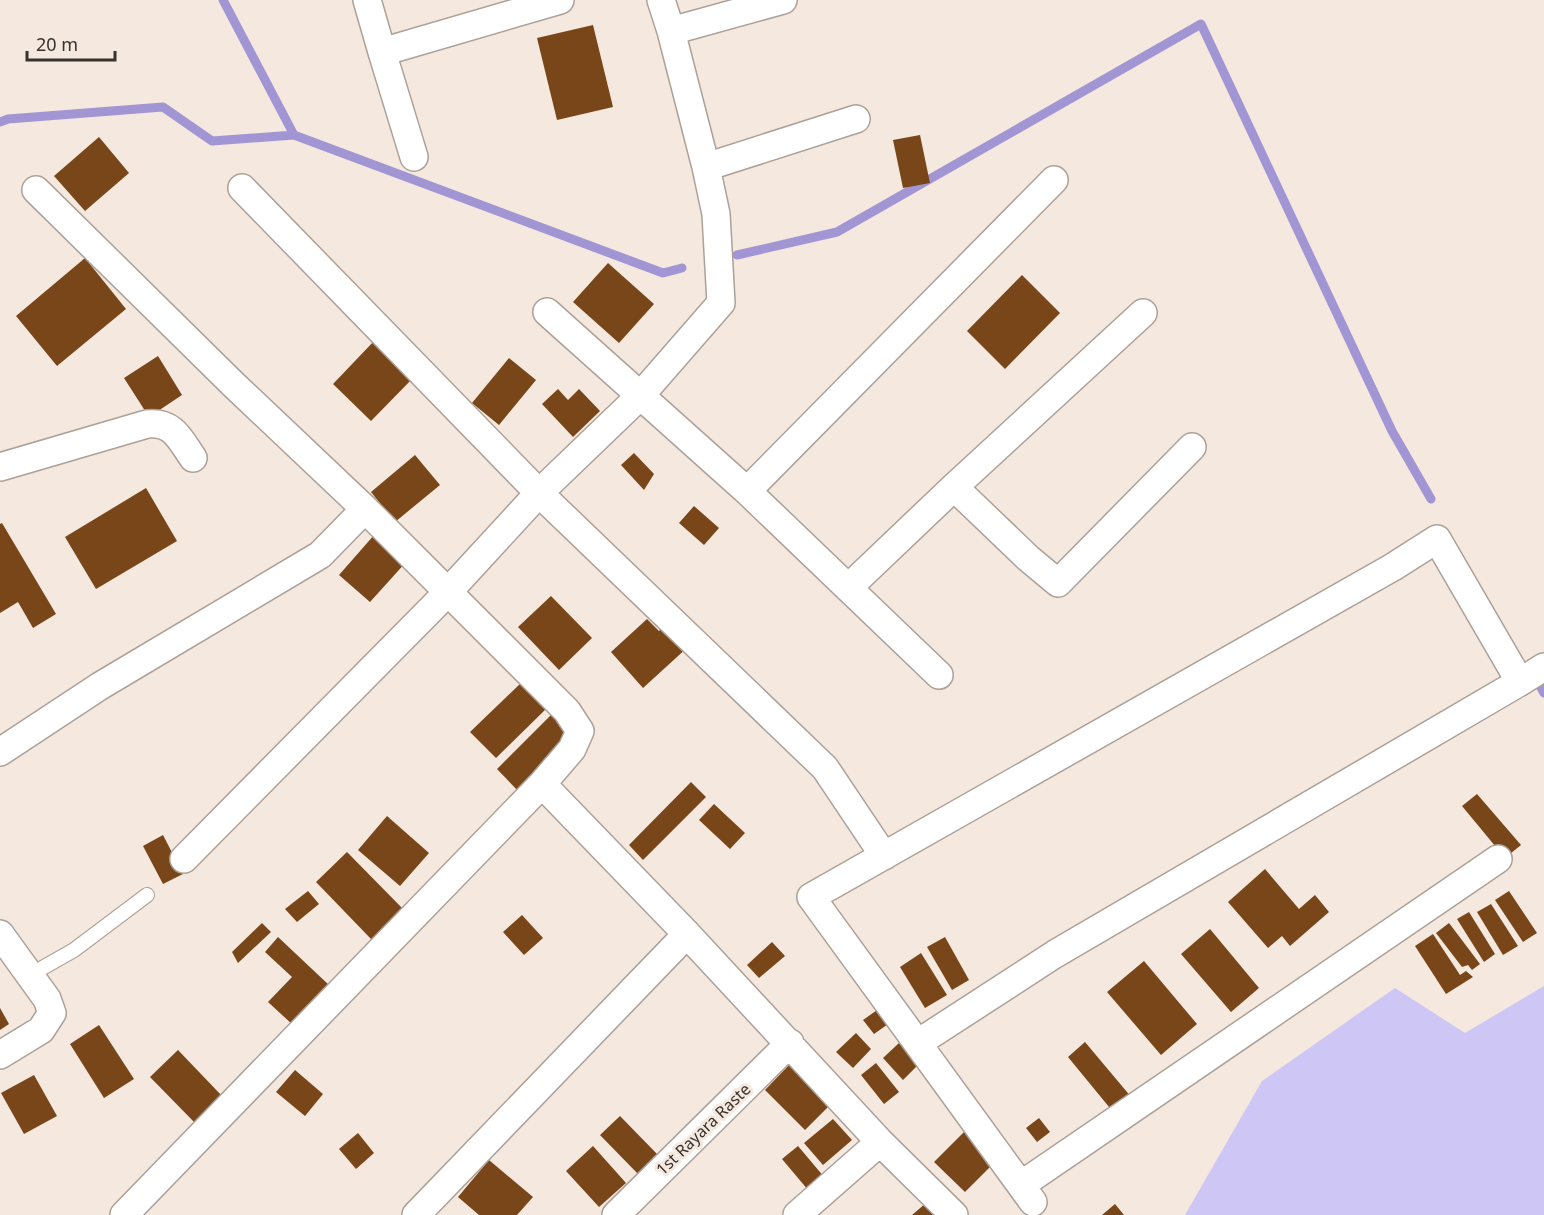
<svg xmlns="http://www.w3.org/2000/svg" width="1544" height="1215" font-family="'Noto Sans',sans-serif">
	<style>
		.green { fill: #cec6f4 }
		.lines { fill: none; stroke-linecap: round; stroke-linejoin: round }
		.stream { stroke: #a195d3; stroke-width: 9 }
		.building { fill: #784618 }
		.service-casing { stroke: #aca198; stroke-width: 16 }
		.minor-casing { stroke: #aca198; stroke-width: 30 }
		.service { stroke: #fff; stroke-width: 14 }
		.minor { stroke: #fff; stroke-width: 27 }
		.labels { text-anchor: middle; stroke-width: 6; stroke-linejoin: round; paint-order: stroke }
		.street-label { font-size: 16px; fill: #36322f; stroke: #f4e8df }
	</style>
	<rect width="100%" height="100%" fill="#f4e8df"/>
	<!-- green -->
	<path class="green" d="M1544,986v229h-359l77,-134 133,-93 70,45z"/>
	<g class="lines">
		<!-- stream -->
		<path class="stream" d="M223,0l71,135
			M0,122l8,-3 155,-12 49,34 82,-6 369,138 19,-5
			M737,255l100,-23 364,-208 191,407 39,68
			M1538,682l6,11"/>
	</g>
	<!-- building -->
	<path class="building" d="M593,25l20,82 -56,13 -20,-82z
		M920,135l10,48 -27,5 -10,-48z
		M99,137l30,36 -44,38 -31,-35z
		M85,258l41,51 -69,57 -41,-50z
		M608,263l46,41 -35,39 -46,-41z
		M1022,275l38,38 -55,56 -38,-38z
		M375,340l39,37 -43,44 -38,-37z
		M158,356l24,39 -33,22 -25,-39z
		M509,358l27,22 -37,45 -27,-22z
		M558,389l10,11 11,-11 21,22 -27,26 -31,-33z
		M634,453l20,21 -10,16 -23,-25z
		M415,455l25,30 -45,37 -24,-30z
		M146,488l31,53 -81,48 -31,-52z
		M694,506l25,22 -15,17 -25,-22z
		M2,523l54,91 -23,14 -15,-26 -18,11v-89z
		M375,534l32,27 -37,41 -31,-27z
		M551,596l41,42 -33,32 -41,-43z
		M647,619l12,12 9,-8 21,23 -46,42 -32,-36z
		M522,682l25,26 -51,50 -26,-26z
		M552,714l22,23 -56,54 -21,-22z
		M691,782l15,15 -63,63 -14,-15z
		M1477,794l44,51 -16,13 -43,-52z
		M714,804l31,29 -15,16 -31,-29z
		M387,816l42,37 -29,33 -42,-36z
		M163,835l20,39 -20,10 -20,-38z
		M347,852l56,57 -31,31 -56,-58z
		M1265,869l34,40 16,-14 14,17 -39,34 -8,-10 -14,12 -40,-46z
		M308,891l11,13 -22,18 -12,-13z
		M1509,891l28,42 -14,9 -28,-42z
		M1491,904l27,42 -15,9 -26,-43z
		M1469,912l26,42 -11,8 -27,-43z
		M522,915l21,23 -19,17 -21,-23z
		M262,923l9,9 -33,31 -6,-11z
		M1449,923l31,41 -8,6 -4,-5 -6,2 -26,-34z
		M1210,929l49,59 -28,24 -50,-58z
		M1433,934l27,41 6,-4 7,6 -27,17 -31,-48z
		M278,937l52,49 -37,39 -25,-23 24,-25 -27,-25z
		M945,937l24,43 -17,10 -25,-43z
		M772,942l13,14 -26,22 -12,-13z
		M921,953l26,42 -22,13 -25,-41z
		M1144,961l53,63 -36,31 -54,-63z
		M0,1008l9,16 -9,6z
		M880,1008l11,14 -17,12 -11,-14z
		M99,1025l35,54 -30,19 -34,-54z
		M856,1033l15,16 -18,19 -17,-16z
		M1085,1042l47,56 -18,15 -46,-56z
		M899,1043l20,21 -16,16 -20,-22z
		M178,1050l44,46 -27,27 -45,-46z
		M791,1063l40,41 -26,26 -40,-40z
		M876,1063l23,29 -15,12 -23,-29z
		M295,1070l28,24 -18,22 -29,-24z
		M34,1075l23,41 -33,18 -23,-41z
		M620,1116l38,39 -20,19 -38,-39z
		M1039,1118l11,14 -13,10 -11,-14z
		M833,1119l19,21 -29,25 -19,-22z
		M969,1127l31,30 -35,35 -31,-30z
		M358,1133l16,20 -18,16 -17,-20z
		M593,1146l33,37 -27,24 -33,-36z
		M798,1146l32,38 -16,13 -32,-38z
		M489,1160l44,37 -16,18h-38l-21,-18z
		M926,1203l12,12h-26z
		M1115,1204l9,11h-22z"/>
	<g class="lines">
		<defs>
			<path id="service" d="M30,975l44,-25 73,-55"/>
			<path id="minor" d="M367,0l15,52
				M671,31l112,-31
				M414,157l-32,-105 178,-52
				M706,167l150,-48
				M242,188l297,305 286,275 59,88
				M36,190l198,195 131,124
				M547,312l200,179 192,184
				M0,467l147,-43c26,-3 33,15 46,34
				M954,487l74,71 30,25 134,-136
				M747,491l307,-311
				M848,588l106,-101 189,-174
				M1520,682l24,-15
				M0,752l100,-66 220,-131 45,-46 202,202 13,20 -8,18 -30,35 145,150 193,208 74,73
				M184,859l263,-266 92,-100 101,-97 81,-93 -5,-89 -10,-47 -35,-136 -10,-31
				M0,934l47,65 5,14 -11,17 -41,25
				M918,1043l137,-89 465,-272 -83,-143 -44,28 -582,330 222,305
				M1021,1185l477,-326
				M124,1215l418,-431
				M416,1215l271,-281
				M616,1215l174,-172
				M797,1215l83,-73"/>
		</defs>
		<!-- service casing -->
		<use href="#service" class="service-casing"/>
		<!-- minor casing -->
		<use href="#minor" class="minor-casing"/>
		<!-- service -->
		<use href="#service" class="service"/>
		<!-- minor -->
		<use href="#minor" class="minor"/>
	</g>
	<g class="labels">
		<!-- street labels -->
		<g class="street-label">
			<text transform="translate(703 1129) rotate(-44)" y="6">1st Rayara Raste</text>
		</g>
	</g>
	<!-- scale -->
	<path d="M27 51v9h88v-9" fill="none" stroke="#36322f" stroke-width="3"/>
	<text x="36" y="51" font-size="18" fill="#36322f" stroke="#f4e8df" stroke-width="4.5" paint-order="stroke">20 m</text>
</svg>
